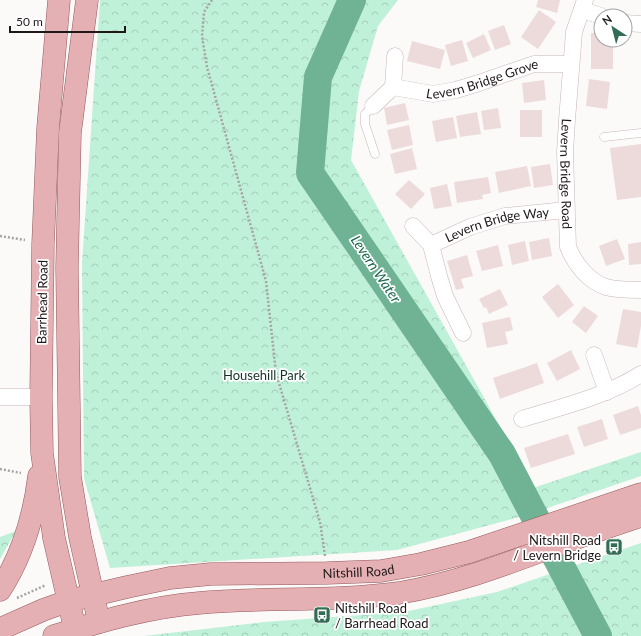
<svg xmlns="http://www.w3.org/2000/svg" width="641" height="636" font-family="Lato,sans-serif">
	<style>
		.forest { fill: url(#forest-crowns) }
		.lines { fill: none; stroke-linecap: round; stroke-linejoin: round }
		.river { stroke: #70b294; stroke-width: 28 }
		.building { fill: #eddbdb }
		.service-casing { stroke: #c8b6b7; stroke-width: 9 }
		.minor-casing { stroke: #c8b6b7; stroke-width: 17 }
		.primary-casing { stroke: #94595d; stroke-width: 23 }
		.path { stroke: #a7a3a3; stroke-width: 2.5; stroke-dasharray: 2 2; stroke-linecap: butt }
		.service { stroke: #fff; stroke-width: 8 }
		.minor { stroke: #fff; stroke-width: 16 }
		.primary { stroke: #e5b0b3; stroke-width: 22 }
		.labels { text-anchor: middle; stroke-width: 3.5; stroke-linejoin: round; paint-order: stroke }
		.street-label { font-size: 13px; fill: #1f1819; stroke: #fff }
		.park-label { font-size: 13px; fill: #133225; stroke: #fff }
		.poi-label { font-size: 13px; fill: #1f1819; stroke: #fff; text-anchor: end }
		.water-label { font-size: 14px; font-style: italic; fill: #18674a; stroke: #fff }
	</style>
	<defs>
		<pattern id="forest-crowns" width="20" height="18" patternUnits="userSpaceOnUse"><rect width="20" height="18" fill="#bff0d8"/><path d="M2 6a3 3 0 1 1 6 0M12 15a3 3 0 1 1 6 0" fill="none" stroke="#a4cdb9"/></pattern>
	</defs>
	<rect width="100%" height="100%" fill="#fcf9f9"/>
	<!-- forest -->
	<path class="forest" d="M100,0h298l-20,26 -19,65 -8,69 131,234 51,94 108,-36v24l-114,39 -130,35 -287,18 -26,-90 -2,-215z
		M16,531l-16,28v-22z
		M641,543v93h-497l120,-14 140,-10 93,-20z"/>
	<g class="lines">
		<!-- river -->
		<path class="river" d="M352,0l-34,77 -8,96 192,281 34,65
			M555,555l43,81"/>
	</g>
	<!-- building -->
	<path class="building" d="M538,0h22l-3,13 -21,-6z
		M539,10l17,12 -18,27 -17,-12z
		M504,25l7,19 -16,6 -7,-19z
		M591,33h10v7h12v29h-22z
		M484,34l7,16 -18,8 -7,-15z
		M462,40l6,21 -17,5 -6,-21z
		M412,41l33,9 -5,19 -33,-8z
		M589,79l21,3 -3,27 -21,-3z
		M544,80l2,20 -22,3 -2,-20z
		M405,103l4,17 -22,5 -3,-17z
		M498,108l3,20 -17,2 -3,-19z
		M520,110h22v27h-22z
		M477,112l4,22 -21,3 -4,-21z
		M453,117l4,21 -21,4 -4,-21z
		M409,125l4,20 -21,5 -5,-20z
		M641,144v53l-24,3 -7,-52z
		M412,148l5,21 -22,5 -5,-20z
		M550,164l3,21 -19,3 -3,-21z
		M527,166l4,20 -32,7 -4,-21z
		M488,177l3,16 -9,2 1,4 -26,4 -3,-21z
		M409,180l16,14 -14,15 -16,-15z
		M447,184l5,22 -18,3 -4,-21z
		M549,238l3,18 -20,4 -3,-18z
		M617,239l8,20 -19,7 -7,-20z
		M525,241l4,20 -17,4 -4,-20z
		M641,242v22l-12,1 -1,-21z
		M498,245l5,21 -21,5 -6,-20z
		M467,255l6,21 -12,3 3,9 -8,2 -9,-29z
		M558,284l16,21 -16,13 -16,-21z
		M500,289l8,16 -19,9 -3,-7 -2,1 -5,-9z
		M584,306l14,10 -12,17 -14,-11z
		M623,309l18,3v14l-4,22 -21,-4z
		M510,317l3,13 -8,2 3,12 -21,4 -5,-25z
		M571,350l9,19 -23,12 -10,-18z
		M537,363l7,20 -44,16 -7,-21z
		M638,406l3,9v13l-21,7 -7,-20z
		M602,419l6,20 -24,8 -7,-20z
		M568,434l7,20 -44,14 -7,-20z"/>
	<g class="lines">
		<defs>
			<path id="service" d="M373,106l-8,8v10l10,30
				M604,137l37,-4"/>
			<g id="minor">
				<path id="s1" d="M585,0l-11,32 -7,88 -2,32 3,95c7,17 20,34 38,40 11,3 24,3 35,3"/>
				<path d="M582,10l19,6"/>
				<path d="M625,23l16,1"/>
				<path id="s2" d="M393,87l40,7 23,-4 23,-7 55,-19h37"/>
				<path d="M373,106l20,-19 2,-31"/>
				<path d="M413,226l18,19 8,31 6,20 18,37"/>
				<path id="s3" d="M431,245l39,-18 35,-11 61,-6"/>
				<path d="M594,355l13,37"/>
				<path d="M0,397h41"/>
				<path d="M522,419c39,-12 85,-23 119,-45"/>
			</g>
			<g id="primary">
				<path d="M59,0l-11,128 -5,116 -2,153 1,56 12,85 21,91"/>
				<path d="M87,0l-17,133 -3,135 3,209 10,60 19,85"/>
				<path d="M0,590c22,-34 34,-74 39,-114"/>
				<path id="s4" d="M0,629l43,-19 25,-9 59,-14 43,-9 41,-4 116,-1 54,-2 40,-7 48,-12 172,-58"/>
				<path d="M54,636c47,-15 95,-29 145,-33 66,-6 133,-1 200,-10 54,-9 102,-27 153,-46 29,-11 59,-21 89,-31"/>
			</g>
		</defs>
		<!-- service casing -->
		<use href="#service" class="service-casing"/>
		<!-- minor casing -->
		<use href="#minor" class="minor-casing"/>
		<!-- primary casing -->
		<use href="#primary" class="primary-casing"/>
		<!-- path -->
		<path class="path" d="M212,0l-8,12 -2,24 5,31 59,214 10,92 44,149 5,34
			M0,236l25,4
			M0,469l21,4
			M17,598l29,-13"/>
		<!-- service -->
		<use href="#service" class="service"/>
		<!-- minor -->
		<use href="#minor" class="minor"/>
		<!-- primary -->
		<use href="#primary" class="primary"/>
	</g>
	<!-- icons -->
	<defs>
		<symbol id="bus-square" viewBox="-11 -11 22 22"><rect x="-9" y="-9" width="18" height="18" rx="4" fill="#346d55" stroke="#fff"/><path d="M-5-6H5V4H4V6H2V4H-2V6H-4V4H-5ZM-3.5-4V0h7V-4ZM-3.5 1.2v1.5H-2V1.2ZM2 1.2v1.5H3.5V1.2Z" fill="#fff"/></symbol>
	</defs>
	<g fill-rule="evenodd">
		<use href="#bus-square" x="604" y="537" width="20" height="20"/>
		<use href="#bus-square" x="312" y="605" width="20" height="20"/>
	</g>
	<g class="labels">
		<!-- street labels -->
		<g class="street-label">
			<text dy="5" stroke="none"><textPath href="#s2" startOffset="92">Levern Bridge Grove</textPath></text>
			<text dy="5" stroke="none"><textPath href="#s1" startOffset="176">Levern Bridge Road</textPath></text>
			<text dy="5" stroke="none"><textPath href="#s3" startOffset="70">Levern Bridge Way</textPath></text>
			<text transform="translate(42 302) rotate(-89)" y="5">Barrhead Road</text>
			<text dy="5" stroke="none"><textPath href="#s4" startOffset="367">Nitshill Road</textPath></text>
		</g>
		<!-- park labels -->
		<g class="park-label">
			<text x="264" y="380">Househill Park</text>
		</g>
		<!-- poi labels -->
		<g class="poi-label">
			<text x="601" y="545">Nitshill Road<tspan x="601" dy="15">/ Levern Bridge</tspan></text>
			<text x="335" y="613" text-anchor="start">Nitshill Road<tspan x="335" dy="15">/ Barrhead Road</tspan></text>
		</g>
		<!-- water labels -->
		<g class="water-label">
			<text transform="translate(376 269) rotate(56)" y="5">Levern Water</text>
		</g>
	</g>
	<!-- north arrow -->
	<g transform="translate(613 28) rotate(324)"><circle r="19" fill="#ffffff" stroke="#a5a3a3"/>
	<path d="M0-3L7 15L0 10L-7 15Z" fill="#346d55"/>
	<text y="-6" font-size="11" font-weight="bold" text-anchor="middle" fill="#1f1819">N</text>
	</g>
	<!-- scale -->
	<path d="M10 26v6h115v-6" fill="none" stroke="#1f1819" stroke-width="2"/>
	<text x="16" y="26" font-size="12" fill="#1f1819" stroke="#ffffff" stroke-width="3" paint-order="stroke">50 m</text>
</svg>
